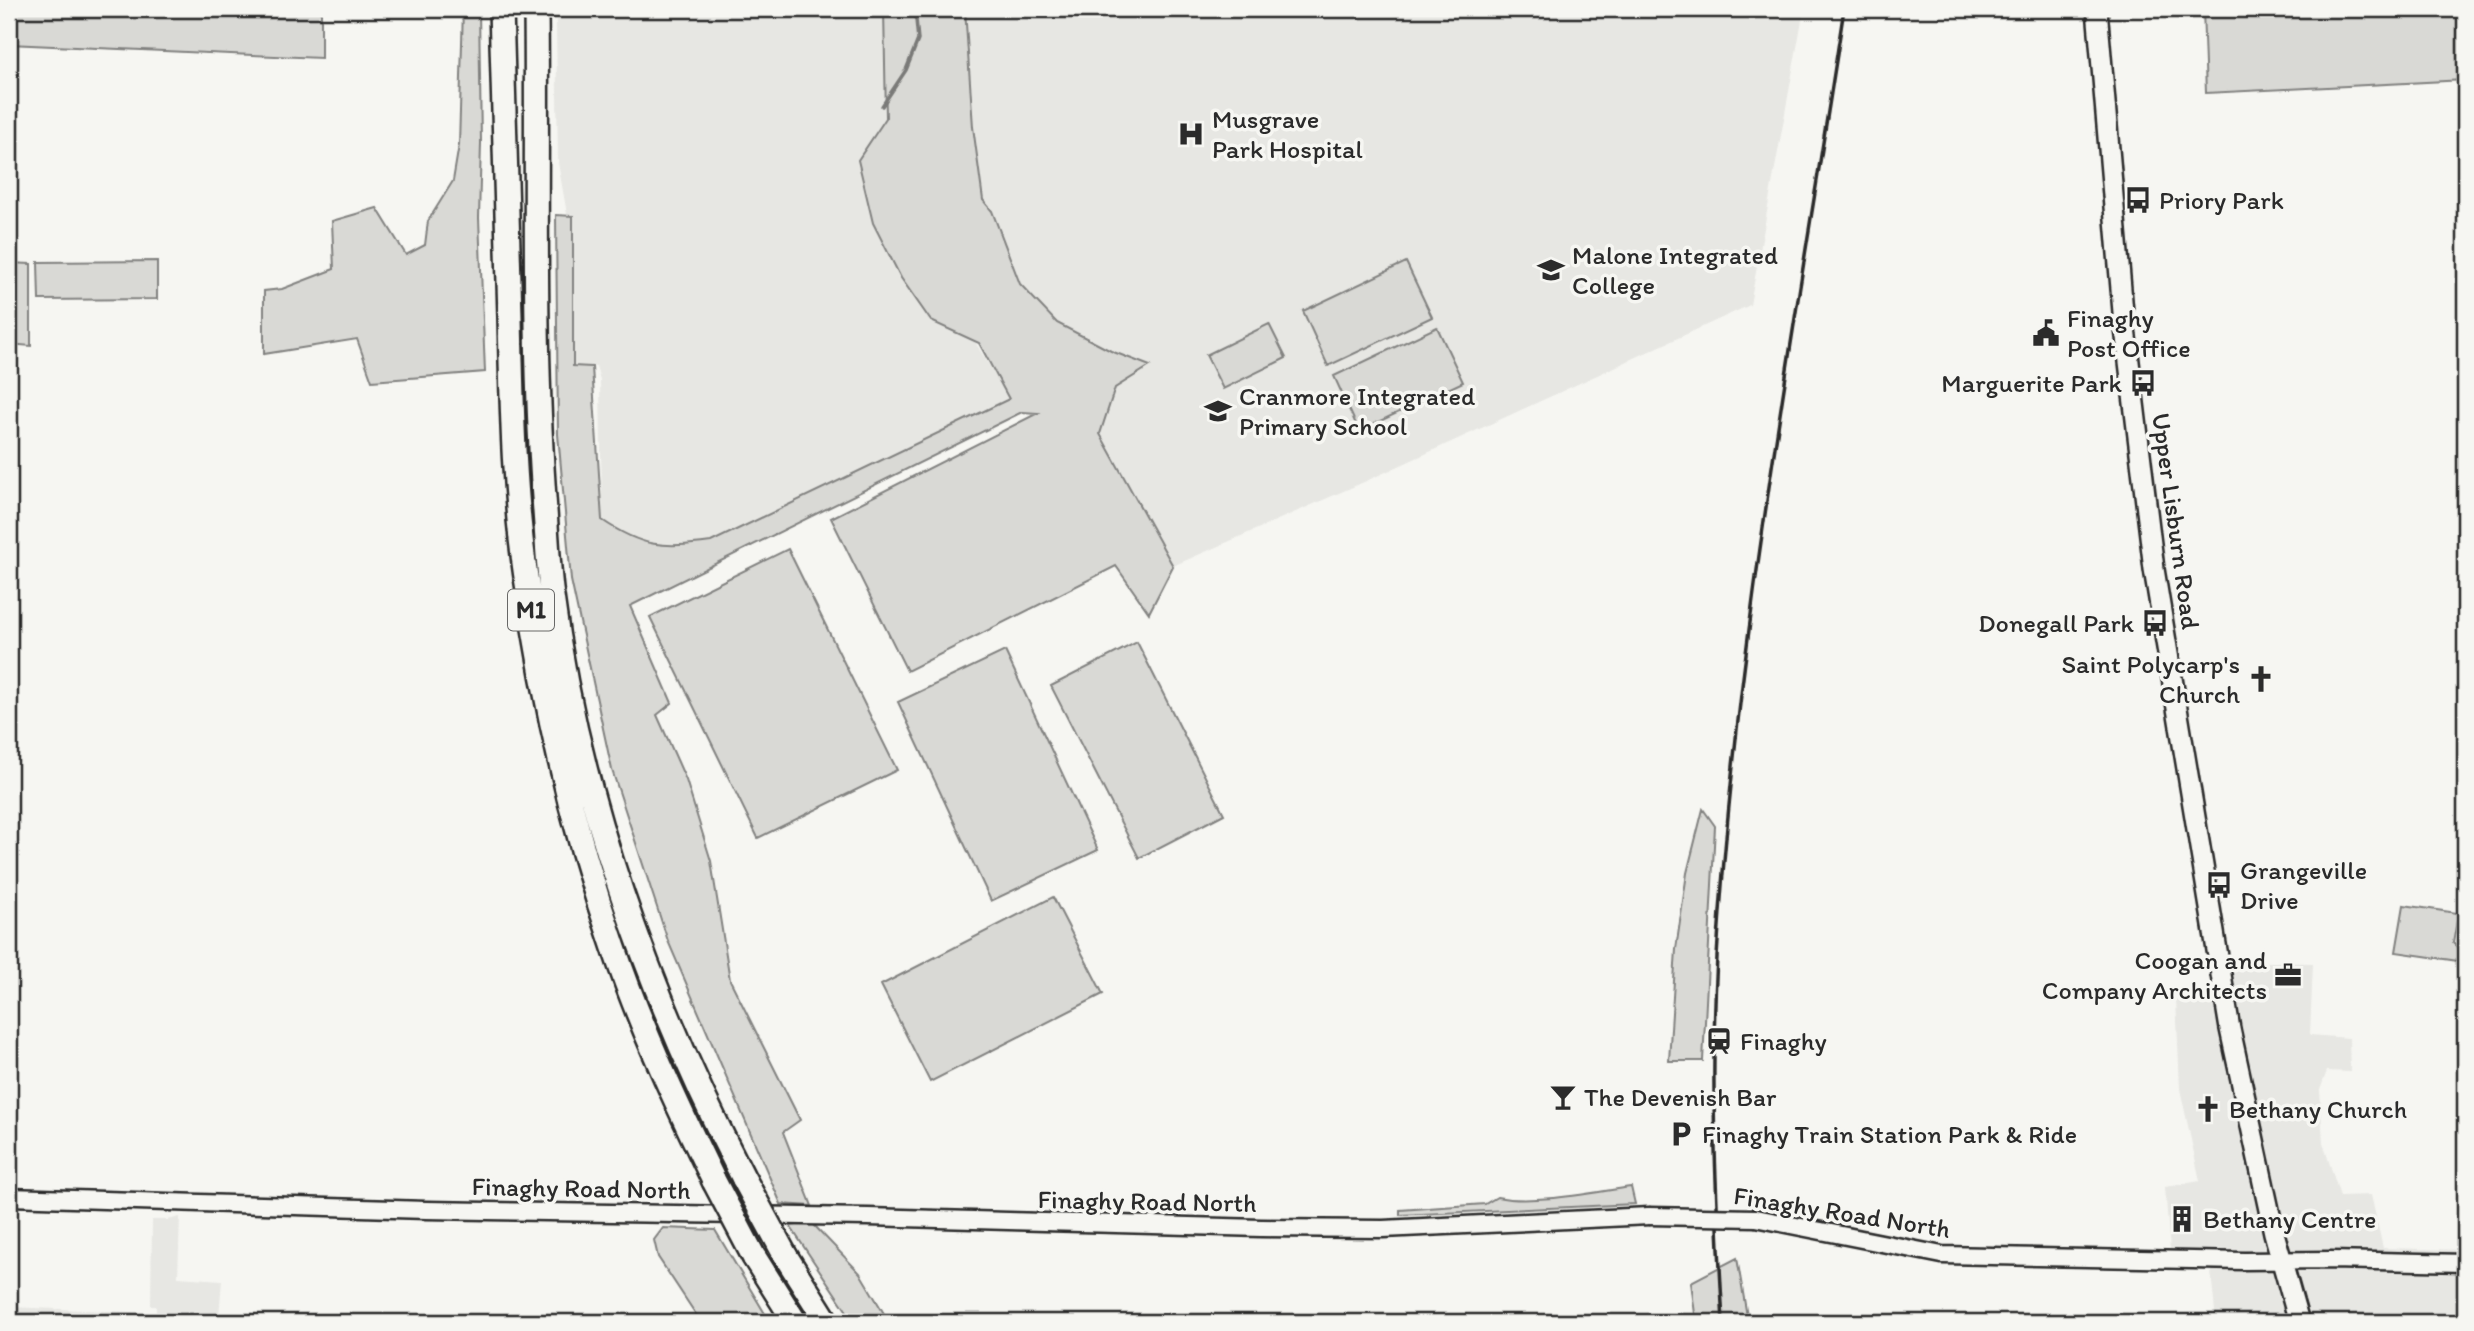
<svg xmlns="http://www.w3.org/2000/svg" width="2474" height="1331" font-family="Itim,sans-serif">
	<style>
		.built { fill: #e7e7e3 }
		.green { fill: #d9d9d5; stroke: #828280; stroke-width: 2 }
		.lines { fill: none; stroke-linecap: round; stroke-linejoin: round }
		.stream { stroke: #7a7a78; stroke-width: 3.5 }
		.minor-casing { stroke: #2b2b2b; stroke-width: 21 }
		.major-casing { stroke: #2b2b2b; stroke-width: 24 }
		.highway-casing { stroke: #2b2b2b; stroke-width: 28 }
		.minor { stroke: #f6f6f2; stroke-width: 16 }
		.major { stroke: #f6f6f2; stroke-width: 19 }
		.highway { stroke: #f6f6f2; stroke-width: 23 }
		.rail { stroke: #2b2b2b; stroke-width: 3.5 }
		.minor-bridge-casing { stroke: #2b2b2b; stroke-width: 21; stroke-linecap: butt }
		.highway-bridge-casing { stroke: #2b2b2b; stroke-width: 28; stroke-linecap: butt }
		.minor-bridge { stroke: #f6f6f2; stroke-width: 16 }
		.highway-bridge { stroke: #f6f6f2; stroke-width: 23 }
		.labels { text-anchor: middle; stroke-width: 7; stroke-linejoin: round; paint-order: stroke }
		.shield { fill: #f6f6f2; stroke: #686867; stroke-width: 2 }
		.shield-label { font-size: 24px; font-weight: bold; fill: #2b2b2b }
		.poi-label { font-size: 26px; fill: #2b2b2b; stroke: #f6f6f2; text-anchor: start }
		.street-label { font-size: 26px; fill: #2b2b2b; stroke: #f6f6f2 }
	</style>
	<rect width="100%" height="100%" fill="#f6f6f2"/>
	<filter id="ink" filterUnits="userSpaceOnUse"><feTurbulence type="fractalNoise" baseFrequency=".0143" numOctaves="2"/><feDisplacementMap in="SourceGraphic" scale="14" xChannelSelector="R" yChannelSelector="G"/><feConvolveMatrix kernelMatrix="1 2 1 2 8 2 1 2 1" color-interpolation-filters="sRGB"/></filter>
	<g filter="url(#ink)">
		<!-- built -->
		<path class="built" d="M561,9h348l54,313 46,76 -298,145 -41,4 -41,-9 -27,-18 -2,-140 -4,-14 -22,-1v-150l-7,-1 -9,-51 -2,-139z
			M953,9h851l-54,296 -386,177 -191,84 -73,-132 -135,-159z
			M2231,961l82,2 -3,72 39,3 1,34 -23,-1 -7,19 3,53 17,53 31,-1 12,53 82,2v72h-249l-7,-70 -39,-2 -5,-63 35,-6 -20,-92 -4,-91 61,-1z
			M180,1217l-2,60 44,3 -3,36 -8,-1v7h-202v-15l147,6v-7h-5l1,-86h16z"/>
		<!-- green -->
		<path class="green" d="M9,9h312v49l-312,-14z
			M463,9h16l2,134 -2,75 6,154 -113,9 -15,-42 -93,15v-63l18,-2 52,-20 -2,-48 45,-13 29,47 19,-10 3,-24 25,-40 6,-36z
			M884,9h81l8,118 10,73 9,11 28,73 37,39 54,28 39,15 -35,22 -15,46 73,132 -24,47 -33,-47 -209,105 -76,-153 207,-105 -16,-1 -392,194 42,97 -15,12 29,65 25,81 19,119 70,140 -17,12 29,74 -31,-2 -113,-263 -56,-171 -41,-190 -13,-146 -2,-219 17,1v150l19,1 10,153c41,28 61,28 109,22l298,-143 -30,-56 -48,-22 -30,-43 -28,-55 -15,-63 28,-42z
			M2203,9h262v71l-259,13z
			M157,261v38l-118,1 -1,-38z
			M1406,262l26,55 -104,49 -25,-55z
			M9,263l22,1v82l-22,-2z
			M1269,324l17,34 -63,31 -17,-34z
			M1437,327l26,55 -104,49 -25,-55z
			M788,549l109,221 -139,68 -108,-221z
			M1137,642l87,172 -85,44 -88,-172z
			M1005,651l93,199 -107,51 -93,-199z
			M1703,809l12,17 -12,235h-34l7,-112 11,-76z
			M1053,897l50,97 -173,88 -49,-97z
			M2404,905l59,9 -6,7 -4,22 4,4 8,2v13l-69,-10z
			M1631,1187l4,17 -235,11v-5l85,-6 12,-7c36,8 97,-5 134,-10z
			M812,1223l48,50 29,49h-35l-64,-96z
			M663,1228l52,2 55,92h-69l-43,-65 -4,-17z
			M1737,1258l11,64h-52l-5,-40z"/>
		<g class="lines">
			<!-- stream -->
			<path class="stream" d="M882,106l24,-36 12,-30 -3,-31"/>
			<defs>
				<path id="minor" d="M9,1197l417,13 442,7 393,11 122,1 266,-13
					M1756,1218l186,37 302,6 87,-1 134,3"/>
				<path id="major" d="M2097,9l26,303 31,257 76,460 44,204 25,89"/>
				<path id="highway" d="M501,9c3,103 6,206 9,308 2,87 3,174 16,260 18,126 46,251 88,371 27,80 63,157 100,233
					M536,9c2,167 -4,334 9,502 2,26 3,52 6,78 26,207 98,406 193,590
					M785,1255l42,67
					M754,1257l41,65"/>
			</defs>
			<!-- minor casing -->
			<use href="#minor" class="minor-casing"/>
			<!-- major casing -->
			<use href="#major" class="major-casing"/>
			<!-- highway casing -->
			<use href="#highway" class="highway-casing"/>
			<!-- minor -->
			<use href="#minor" class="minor"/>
			<!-- major -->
			<use href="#major" class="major"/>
			<!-- highway -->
			<use href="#highway" class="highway"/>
			<!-- rail -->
			<path class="rail" d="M1723,1322c-7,-121 -13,-243 -6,-365 19,-318 79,-633 127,-948"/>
			<defs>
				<path id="minor-bridge" d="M1649,1216l107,2"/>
				<path id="highway-bridge" d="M744,1179l41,76
					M714,1181l40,76"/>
			</defs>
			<!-- minor-bridge casing -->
			<use href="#minor-bridge" class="minor-bridge-casing"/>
			<!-- highway-bridge casing -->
			<use href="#highway-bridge" class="highway-bridge-casing"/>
			<!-- minor-bridge -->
			<use href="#minor-bridge" class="minor-bridge"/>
			<!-- highway-bridge -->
			<use href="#highway-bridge" class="highway-bridge"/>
		</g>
	</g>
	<!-- icons -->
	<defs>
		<symbol id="hospital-bare" viewBox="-9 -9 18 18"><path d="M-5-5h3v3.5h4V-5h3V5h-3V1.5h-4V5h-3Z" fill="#2b2b2b" stroke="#f6f6f2" stroke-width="2.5" paint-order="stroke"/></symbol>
		<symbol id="bus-bare" viewBox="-9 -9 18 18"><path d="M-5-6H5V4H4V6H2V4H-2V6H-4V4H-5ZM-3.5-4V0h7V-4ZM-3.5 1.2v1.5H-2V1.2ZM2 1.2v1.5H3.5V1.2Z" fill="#2b2b2b" stroke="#f6f6f2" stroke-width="2.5" paint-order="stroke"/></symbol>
		<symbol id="school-bare" viewBox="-9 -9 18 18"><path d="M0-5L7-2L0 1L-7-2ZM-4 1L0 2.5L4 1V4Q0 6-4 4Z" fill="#2b2b2b" stroke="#f6f6f2" stroke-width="2.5" paint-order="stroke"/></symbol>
		<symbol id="civic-bare" viewBox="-9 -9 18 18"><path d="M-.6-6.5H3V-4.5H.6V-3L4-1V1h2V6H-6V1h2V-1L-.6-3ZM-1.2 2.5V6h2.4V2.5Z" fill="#2b2b2b" stroke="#f6f6f2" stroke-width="2.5" paint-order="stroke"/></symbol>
		<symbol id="church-bare" viewBox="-9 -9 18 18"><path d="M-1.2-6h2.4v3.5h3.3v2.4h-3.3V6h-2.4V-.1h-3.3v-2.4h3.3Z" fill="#2b2b2b" stroke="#f6f6f2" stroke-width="2.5" paint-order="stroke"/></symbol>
		<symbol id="office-bare" viewBox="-9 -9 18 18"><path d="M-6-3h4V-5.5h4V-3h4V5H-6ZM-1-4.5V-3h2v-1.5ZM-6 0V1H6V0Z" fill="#2b2b2b" stroke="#f6f6f2" stroke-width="2.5" paint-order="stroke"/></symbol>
		<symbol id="station-bare" viewBox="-9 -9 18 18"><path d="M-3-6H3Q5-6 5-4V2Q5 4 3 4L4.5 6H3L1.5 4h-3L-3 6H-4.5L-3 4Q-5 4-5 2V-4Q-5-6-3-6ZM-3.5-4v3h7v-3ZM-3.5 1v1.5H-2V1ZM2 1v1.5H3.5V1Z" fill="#2b2b2b" stroke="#f6f6f2" stroke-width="2.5" paint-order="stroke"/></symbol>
		<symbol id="bar-bare" viewBox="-9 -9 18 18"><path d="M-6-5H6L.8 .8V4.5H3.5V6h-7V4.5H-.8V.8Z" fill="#2b2b2b" stroke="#f6f6f2" stroke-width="2.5" paint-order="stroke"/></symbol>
		<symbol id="parking-bare" viewBox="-9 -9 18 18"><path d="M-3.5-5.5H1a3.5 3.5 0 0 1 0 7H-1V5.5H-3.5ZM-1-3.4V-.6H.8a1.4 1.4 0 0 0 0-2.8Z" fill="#2b2b2b" stroke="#f6f6f2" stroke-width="2.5" paint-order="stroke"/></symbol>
		<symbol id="building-bare" viewBox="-9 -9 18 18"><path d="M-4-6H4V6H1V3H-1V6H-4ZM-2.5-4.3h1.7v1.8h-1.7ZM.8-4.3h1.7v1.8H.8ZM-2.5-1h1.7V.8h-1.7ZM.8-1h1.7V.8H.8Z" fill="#2b2b2b" stroke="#f6f6f2" stroke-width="2.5" paint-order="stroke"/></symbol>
	</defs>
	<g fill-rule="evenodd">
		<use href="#hospital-bare" x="1172" y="115" width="38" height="38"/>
		<use href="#bus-bare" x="2119" y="181" width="38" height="38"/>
		<use href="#school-bare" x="1532" y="251" width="38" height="38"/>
		<use href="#civic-bare" x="2027" y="314" width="38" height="38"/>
		<use href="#bus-bare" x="2124" y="364" width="38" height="38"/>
		<use href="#school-bare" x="1199" y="392" width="38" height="38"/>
		<use href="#bus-bare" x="2136" y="604" width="38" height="38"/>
		<use href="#church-bare" x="2242" y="660" width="38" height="38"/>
		<use href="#bus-bare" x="2200" y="866" width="38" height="38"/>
		<use href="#office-bare" x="2269" y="956" width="38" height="38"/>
		<use href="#station-bare" x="1700" y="1022" width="38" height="38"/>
		<use href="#bar-bare" x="1544" y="1078" width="38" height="38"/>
		<use href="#church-bare" x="2189" y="1090" width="38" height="38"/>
		<use href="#parking-bare" x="1662" y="1115" width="38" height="38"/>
		<use href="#building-bare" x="2163" y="1200" width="38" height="38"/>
	</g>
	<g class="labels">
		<!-- shield labels -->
		<rect class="shield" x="508" y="589.5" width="46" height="41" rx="5"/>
		<g class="shield-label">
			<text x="531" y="618">M1</text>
		</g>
		<!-- poi labels -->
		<g class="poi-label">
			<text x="1212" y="128">Musgrave<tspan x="1212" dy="30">Park Hospital</tspan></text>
			<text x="2159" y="209">Priory Park</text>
			<text x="1572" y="264">Malone Integrated<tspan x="1572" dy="30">College</tspan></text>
			<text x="2067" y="327">Finaghy<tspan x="2067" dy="30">Post Office</tspan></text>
			<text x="2122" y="392" text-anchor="end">Marguerite Park</text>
			<text x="1239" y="405">Cranmore Integrated<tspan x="1239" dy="30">Primary School</tspan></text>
			<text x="2134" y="632" text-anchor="end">Donegall Park</text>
			<text x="2240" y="673" text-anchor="end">Saint Polycarp's<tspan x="2240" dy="30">Church</tspan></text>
			<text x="2240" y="879">Grangeville<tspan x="2240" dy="30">Drive</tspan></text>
			<text x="2267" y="969" text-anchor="end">Coogan and<tspan x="2267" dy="30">Company Architects</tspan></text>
			<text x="1740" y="1050">Finaghy</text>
			<text x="1584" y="1106">The Devenish Bar</text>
			<text x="2229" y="1118">Bethany Church</text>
			<text x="1702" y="1143">Finaghy Train Station Park &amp; Ride</text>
			<text x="2203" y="1228">Bethany Centre</text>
		</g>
		<!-- street labels -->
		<g class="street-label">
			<text transform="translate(2176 521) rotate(82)" y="9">Upper Lisburn Road</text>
			<text transform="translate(581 1188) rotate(1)" y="9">Finaghy Road North</text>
			<text transform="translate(1147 1201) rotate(1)" y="9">Finaghy Road North</text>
			<text transform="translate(1842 1212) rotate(9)" y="9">Finaghy Road North</text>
		</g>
	</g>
	<!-- margin -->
	<rect width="2474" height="1331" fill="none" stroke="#f6f6f2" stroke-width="35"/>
	<rect x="18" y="18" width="2439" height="1296" fill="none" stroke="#2b2b2b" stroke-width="2.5" filter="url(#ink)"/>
</svg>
